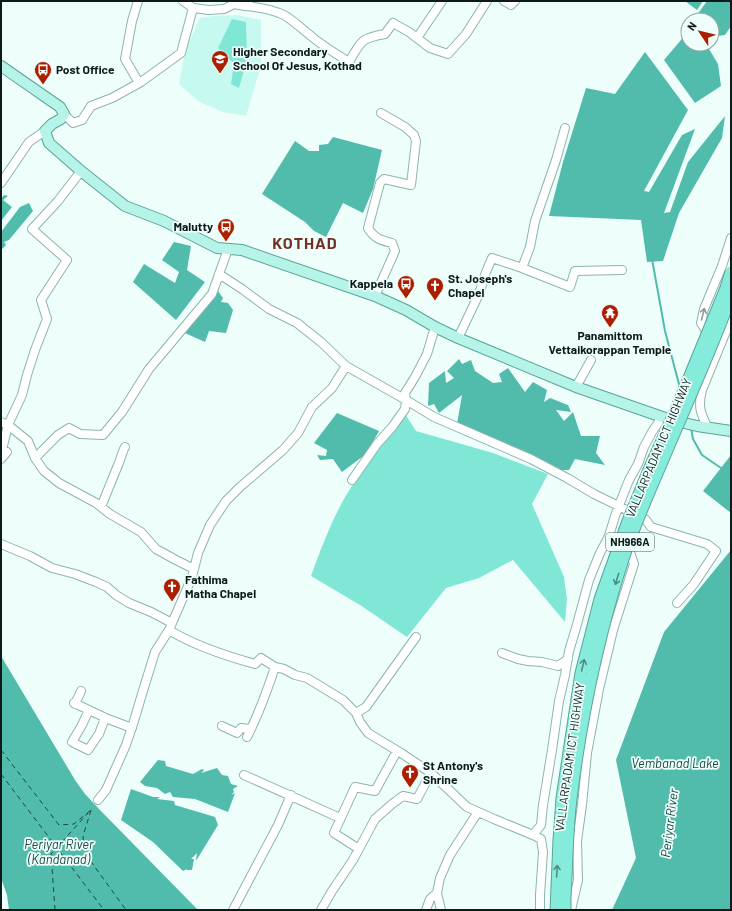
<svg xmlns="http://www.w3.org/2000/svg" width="732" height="911" font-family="Barlow,sans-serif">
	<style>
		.built { fill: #c6f9f0 }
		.green { fill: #80e7d7 }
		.water { fill: #51bbac }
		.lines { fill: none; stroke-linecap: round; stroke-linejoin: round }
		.stream { stroke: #51bbac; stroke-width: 2 }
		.ferry { stroke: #1a4943; stroke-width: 1; stroke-dasharray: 5 4; stroke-linecap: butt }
		.minor-casing { stroke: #8db4ad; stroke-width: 10 }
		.major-casing { stroke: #5ba397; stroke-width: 12 }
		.minor { stroke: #fff; stroke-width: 8 }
		.major { stroke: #b6f4e9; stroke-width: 10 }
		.highway-bridge-casing { stroke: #5ba397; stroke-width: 13; stroke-linecap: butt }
		.highway-bridge { stroke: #85ecdb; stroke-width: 11 }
		.oneway { stroke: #929898 }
		.oneway2 { stroke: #4f8e84 }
		.labels { text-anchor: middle; stroke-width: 3.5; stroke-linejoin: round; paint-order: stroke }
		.shield { fill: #eefefb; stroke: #505f5d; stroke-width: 1 }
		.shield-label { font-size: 11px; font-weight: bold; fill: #0c1b19 }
		.poi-label { font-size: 12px; font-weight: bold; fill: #0c1b19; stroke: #eefefb; text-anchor: start }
		.street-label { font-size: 12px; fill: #0c1b19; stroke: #eefefb }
		.water-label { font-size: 13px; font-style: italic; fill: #1a4943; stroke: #eefefb }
		.district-label { font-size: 16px; font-weight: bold; letter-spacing: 1px; fill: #742f22; stroke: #eefefb }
	</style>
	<rect width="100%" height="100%" fill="#eefefb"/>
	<!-- built -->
	<path class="built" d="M236,15l25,5v45l-15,51 -23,-4 -25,-11 -19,-17 6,-32 15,-34 14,-2z"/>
	<!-- green -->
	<path class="green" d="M232,19l14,3 1,37 -8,29 -8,-4 3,-20 -16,-16z
		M405,414l11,17 77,22 55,21 -16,30 32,73 3,22 -2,23 -52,-62 -34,18 -33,10 -39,49 -47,-32 -49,-29c11,-30 22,-60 39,-87 17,-26 37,-50 55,-75z"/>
	<!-- water -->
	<path class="water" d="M685,1h18l-6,9z
		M707,1h24v25l-6,9 -7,1 -6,-7v-9h-9l-6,-5z
		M686,34h2v10h18l12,20 3,22 -26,17 -31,-43z
		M645,52l43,58 -44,81 5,1 33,-57 13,-6 -31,84 6,-1 18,-50 37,-46 -3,22 -43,75 -16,48 -16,1 -6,-42 -92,-4 14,-54 23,-74 29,6z
		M333,137l49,13 -9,39 -10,24 -20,-10 -17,34 -12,-6 -9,-9 -43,-28 33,-53 14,10h10v-6l9,-1z
		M4,195l4,1 -5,4 9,7 -11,14v-22z
		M29,203l4,8 -24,29 -5,2 2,3 -5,5v-18l19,-25z
		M174,242l17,4 -4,24 18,12 -29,38 -43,-38 11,-18 31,19 4,-11 -17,-12z
		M218,291l5,7 -2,4 7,1 5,7 -7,23 -17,-2 -4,11 -20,-9z
		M459,359l3,5 9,-4 4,11 18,12 9,-1 -3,-8 9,-6 17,24 8,-10 14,8 -3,12 6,-4 18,7 3,7 -15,-2 8,11 9,-9 8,24h19l-4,17 9,12 -30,-6 -6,11h-13l-99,-46 5,-29 -23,18 -5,-9 -6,2 1,-23 16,-12 1,12 8,-5 -7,-7z
		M337,413l42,18 -13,23 -24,18 -9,-13 -13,1 -3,-5 9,1 1,-6 -13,-7z
		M731,455v58l-28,-22z
		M731,550v360h-119l24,-52 -20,-98 48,-128z
		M1,656l74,124 10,14 15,16 98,100h-189l-2,-15 -6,-17z
		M158,760l7,1 1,5 27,8 9,-5 2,1 -3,3 16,-5 5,7 6,1 3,8 7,2 -5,3 1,3 -3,3 4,-2 -7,19 -33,-13 -22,-2 -3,-5 -5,2 -8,-6 -12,-2 -5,-4z
		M131,789l22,8h7l-3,2 17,2 1,4 40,12 3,8 -22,36 1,-8 -6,6h3l-2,11h-5v-1l-4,2 -30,-29 -32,-22z"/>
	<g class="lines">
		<!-- stream -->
		<path class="stream" d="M652,259l13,72 15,57
			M691,428l2,11 9,16 19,13"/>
		<!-- ferry -->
		<path class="ferry" d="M1,750l58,75 15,-1 17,-14
			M1,774l103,136
			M91,810l-8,26 1,16 42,58
			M55,910l-4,-56 37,-41"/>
		<defs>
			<path id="minor" d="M138,1l-6,20 -7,38 14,24
				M183,1l10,7
				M504,1l7,4 4,-4
				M245,6c12,1 28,4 39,9 10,6 18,14 27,21 12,10 25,18 38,26 12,-20 11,-24 36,-28l8,-11 16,9 21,16 18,6 18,-20 21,-33
				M417,38l25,-37
				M64,114l9,9 9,-3 9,-14 21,-8 29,-16 40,-29 12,-45 16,2 15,-1 10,-5 11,2 4,-2
				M1,183l28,-41 16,-11
				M522,268l8,-21 5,-26 21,-61 9,-32
				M375,296l20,-45 -3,-8c-12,-3 -17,-4 -24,-15l12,-45 4,-4 27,6 5,-44 -2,-6 -9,-8 -24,-14
				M458,338l21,-44 7,-22 6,-14 30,10 48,19 5,-16 47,-1
				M721,344l-12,-8 -8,-13 3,-14 18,-43 9,-28
				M346,366l60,34 28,17 97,42 36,19 27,16 51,25 6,8 56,17 9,7 -22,33 -17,19
				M576,387l15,-27
				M1,422l7,3 20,16 7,17 9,13 15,12 37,20 14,11 31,18 15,17 20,11 18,9
				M708,428c-8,-15 -10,-22 -6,-38l29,-71
				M35,458l23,-23 11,-7 11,6 23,1 19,-23 27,-43 63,-75 16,-45
				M1,459l6,-7 -5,-2 6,-25 14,-30 5,-20 8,-25 12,-31 -6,-19 26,-40 -35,-31 26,-28 23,-30
				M352,480l25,-36 16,-18 12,-17 1,-9 -1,-7 10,-16 12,-23 8,-27
				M101,507l17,-42c3,-6 4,-13 7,-18
				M1,544l29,12 22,12 23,6 21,8 11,5 9,8 13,8 22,9 21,11
				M169,630c26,16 57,26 86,34l6,-6 14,9 9,2 11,6 12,3 36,22 13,13 4,9 8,11 33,20 30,20 36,34 27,12 39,16 8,-10 2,-20 9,-55 7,-49 6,-26 4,-24 7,-23 13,-48 11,-27 9,-17 6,-20 14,-36 9,-16 6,-17 8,-15 10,-15
				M502,653l16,6 10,2 14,1 16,4 10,-7
				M74,703l34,16 24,9
				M75,704l6,-13
				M89,710l-7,15 -10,17 16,8 11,-16 6,-16
				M356,713l10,-6 50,-70
				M222,726l15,7 4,-5 10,1
				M247,737c12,-23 20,-46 28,-70
				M244,775l96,43
				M98,800l8,-10 20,-45 8,-24 8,-27 13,-42 14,-22 23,-53 6,-24 12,-28 16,-24 14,-14 43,-37 15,-17 14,-26 20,-19 14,-22 -25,-24 -24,-19 -28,-14 -27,-20 -23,-15
				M533,835l8,4 2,13 -3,43v15
				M359,849l-25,-16 21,-46 20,4 22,-40
				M233,910l45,-85 13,-30
				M321,910l11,-19 21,-31 22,-41 17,-15 11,-8 14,3 14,-26
				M426,910l4,-11 7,-6
				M441,910l-4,-17 3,-15 10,-23 28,-43
				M571,910l7,-30 -1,-39 5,-36 5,-52 12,-64 14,-59 21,-66 -4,-12 -23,-11"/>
			<path id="major" d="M1,66l59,41 4,7 -3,5 -9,5 -7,7 4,12 32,28 44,35 39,15 53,27 25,2 133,46 31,14 29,17 23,11 118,49 92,32 29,7 34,5"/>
		</defs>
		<!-- minor casing -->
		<use href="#minor" class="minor-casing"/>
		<!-- major casing -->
		<use href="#major" class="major-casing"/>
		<!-- minor -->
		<use href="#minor" class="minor"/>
		<!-- major -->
		<use href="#major" class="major"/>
		<defs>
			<path id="highway-bridge" d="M556,910l3,-70 3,-42 19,-125 19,-74 28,-78 23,-56 24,-53 51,-124 5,-16
				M565,910v-13c2,-32 2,-66 6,-98 10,-81 27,-162 52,-240 11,-33 25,-65 39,-97 23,-55 48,-109 69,-166"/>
		</defs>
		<!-- highway-bridge casing -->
		<use href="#highway-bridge" class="highway-bridge-casing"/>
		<!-- highway-bridge -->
		<use href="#highway-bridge" class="highway-bridge"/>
	</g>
	<!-- one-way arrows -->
	<defs><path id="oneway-shaft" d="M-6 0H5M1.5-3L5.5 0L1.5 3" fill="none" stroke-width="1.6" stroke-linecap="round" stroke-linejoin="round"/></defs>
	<use class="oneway" href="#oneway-shaft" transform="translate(703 314) rotate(-76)"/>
	<g class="oneway2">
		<use href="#oneway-shaft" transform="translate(617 579) rotate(107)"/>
		<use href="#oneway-shaft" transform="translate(583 665) rotate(-77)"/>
		<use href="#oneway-shaft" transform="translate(557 871) rotate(-87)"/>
	</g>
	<!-- icons -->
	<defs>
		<symbol id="school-pin" viewBox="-11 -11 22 30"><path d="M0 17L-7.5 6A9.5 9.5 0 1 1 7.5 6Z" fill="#ac1e00" stroke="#eefefb"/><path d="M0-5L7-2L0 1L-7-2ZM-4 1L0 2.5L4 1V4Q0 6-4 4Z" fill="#fff"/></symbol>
		<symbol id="bus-pin" viewBox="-11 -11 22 30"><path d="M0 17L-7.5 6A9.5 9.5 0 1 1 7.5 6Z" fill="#ac1e00" stroke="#eefefb"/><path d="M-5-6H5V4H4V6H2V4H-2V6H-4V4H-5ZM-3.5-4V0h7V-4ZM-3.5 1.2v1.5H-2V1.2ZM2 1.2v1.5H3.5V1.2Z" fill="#fff"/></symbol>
		<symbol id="church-pin" viewBox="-11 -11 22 30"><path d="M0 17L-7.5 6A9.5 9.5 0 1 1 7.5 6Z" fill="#ac1e00" stroke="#eefefb"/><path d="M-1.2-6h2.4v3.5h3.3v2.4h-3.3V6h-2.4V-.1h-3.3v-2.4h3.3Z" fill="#fff"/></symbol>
		<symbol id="temple-pin" viewBox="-11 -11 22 30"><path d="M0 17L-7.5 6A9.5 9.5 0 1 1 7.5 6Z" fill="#ac1e00" stroke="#eefefb"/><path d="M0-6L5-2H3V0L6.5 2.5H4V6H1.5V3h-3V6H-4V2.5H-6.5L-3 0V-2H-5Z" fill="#fff"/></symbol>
	</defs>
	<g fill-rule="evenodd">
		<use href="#school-pin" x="210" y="49" width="20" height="27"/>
		<use href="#bus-pin" x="33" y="60" width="20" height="27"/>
		<use href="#bus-pin" x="216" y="217" width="20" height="27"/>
		<use href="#bus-pin" x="396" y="274" width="20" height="27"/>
		<use href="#church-pin" x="425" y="276" width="20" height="27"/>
		<use href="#temple-pin" x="600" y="303" width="20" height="27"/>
		<use href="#church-pin" x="162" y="577" width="20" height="27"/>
		<use href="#church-pin" x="400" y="763" width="20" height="27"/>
	</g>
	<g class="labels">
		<!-- shield labels -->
		<rect class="shield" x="606" y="533" width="48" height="18" rx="3"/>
		<g class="shield-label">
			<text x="630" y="546">NH966A</text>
		</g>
		<!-- poi labels -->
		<g class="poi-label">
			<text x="233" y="56">Higher Secondary<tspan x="233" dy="14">School Of Jesus, Kothad</tspan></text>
			<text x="56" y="74">Post Office</text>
			<text x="213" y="231" text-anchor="end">Malutty</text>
			<text x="448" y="283">St. Joseph's<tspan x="448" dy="14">Chapel</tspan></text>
			<text x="393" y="288" text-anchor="end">Kappela</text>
			<text x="610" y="340" text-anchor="middle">Panamittom<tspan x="610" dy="14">Vettaikorappan Temple</tspan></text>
			<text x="185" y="584">Fathima<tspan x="185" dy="14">Matha Chapel</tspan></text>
			<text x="423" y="770">St Antony's<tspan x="423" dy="14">Shrine</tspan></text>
		</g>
		<!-- street labels -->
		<g class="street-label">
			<text transform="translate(659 448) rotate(-67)" y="4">VALLARPADAM ICT HIGHWAY</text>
			<text transform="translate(570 757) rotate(-82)" y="4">VALLARPADAM ICT HIGHWAY</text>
		</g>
		<!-- water labels -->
		<g class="water-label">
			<text x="675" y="768">Vembanad Lake</text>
			<text transform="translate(669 823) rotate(-83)" y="5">Periyar River</text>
			<text x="59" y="849">Periyar River<tspan x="59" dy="15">(Kandanad)</tspan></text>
		</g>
		<!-- district labels -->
		<g class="district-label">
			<text x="305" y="249">KOTHAD</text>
		</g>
	</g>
	<!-- border -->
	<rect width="732" height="911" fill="none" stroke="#0c1b19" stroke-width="4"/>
	<!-- north arrow -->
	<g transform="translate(700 32) rotate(305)"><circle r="19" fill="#eefefb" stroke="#94a3a1"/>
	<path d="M0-3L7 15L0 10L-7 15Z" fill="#ac1e00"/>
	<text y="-6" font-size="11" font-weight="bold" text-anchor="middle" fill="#0c1b19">N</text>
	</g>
</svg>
